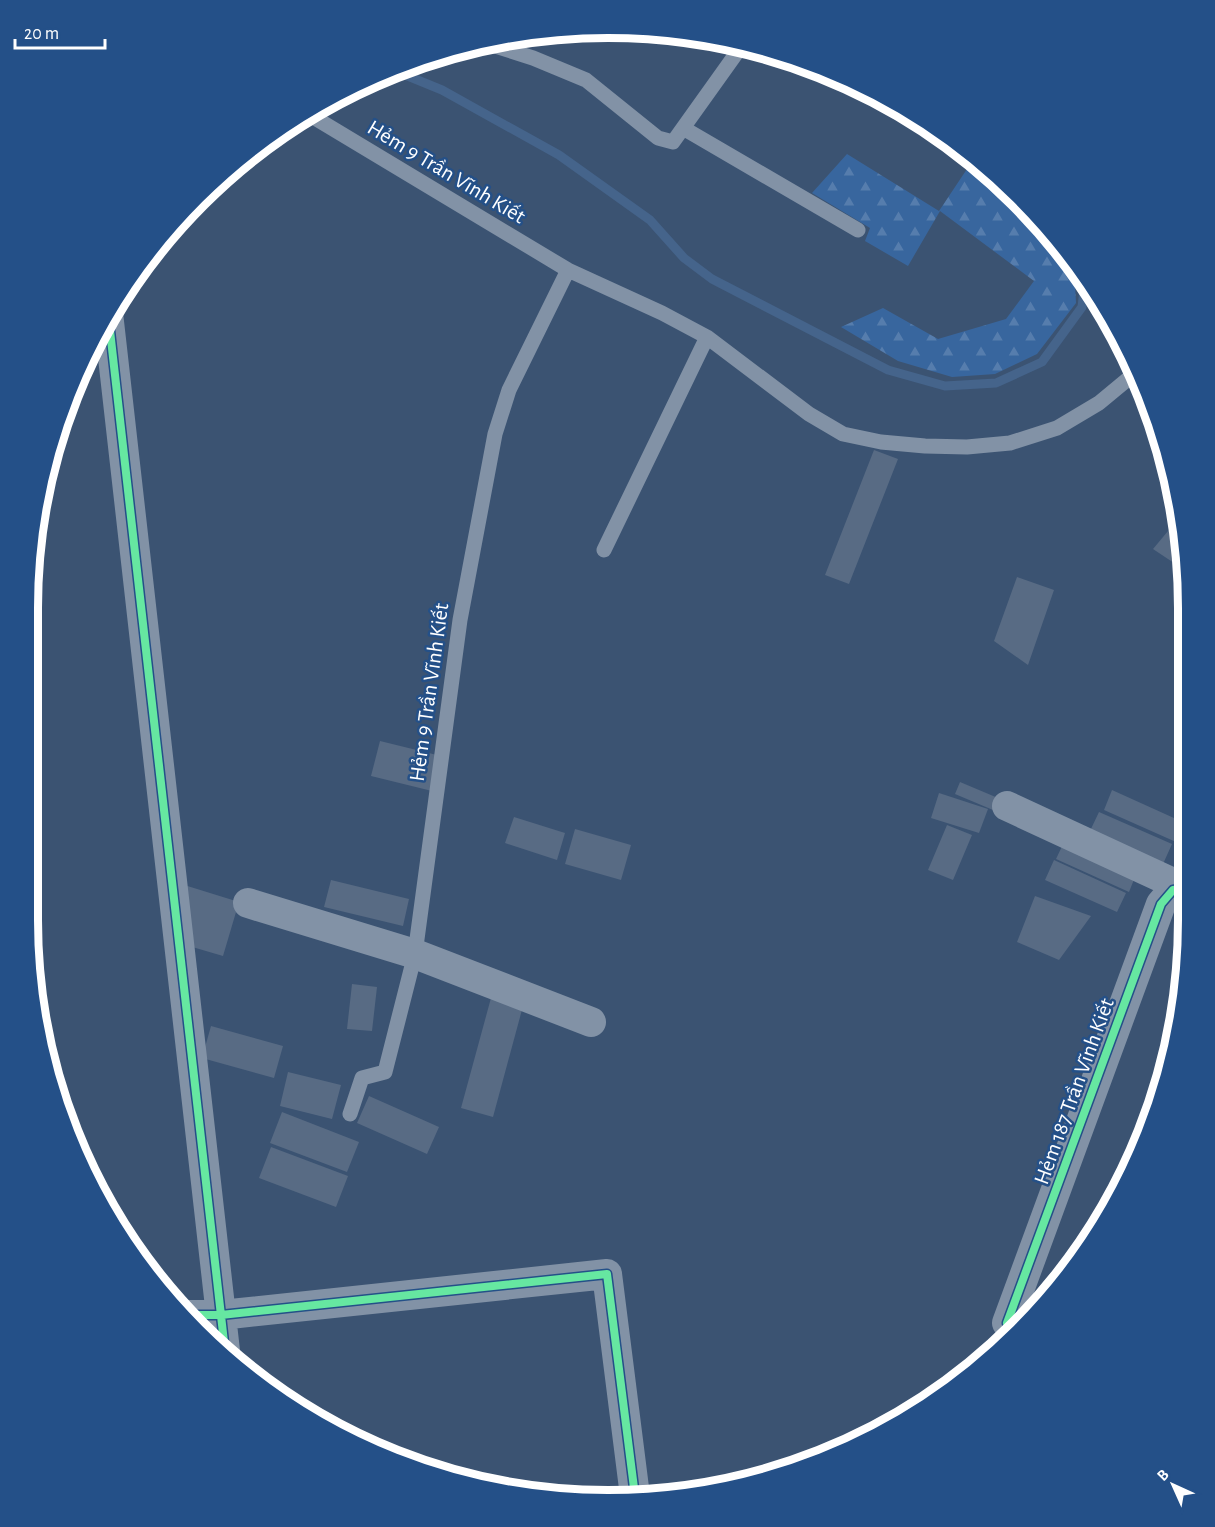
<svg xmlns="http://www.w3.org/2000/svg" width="1215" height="1527" font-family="'Alegreya Sans',sans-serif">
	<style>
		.forest { fill: url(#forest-firs) }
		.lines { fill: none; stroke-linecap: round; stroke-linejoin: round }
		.stream { stroke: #45648b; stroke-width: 9 }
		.building { fill: #586b84 }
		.service { stroke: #8292a6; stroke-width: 15 }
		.minor { stroke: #8292a6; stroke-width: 30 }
		.cycleway-casing { stroke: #245088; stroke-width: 11 }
		.cycleway { stroke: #66e7a1; stroke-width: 8 }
		.labels { text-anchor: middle; stroke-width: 5; stroke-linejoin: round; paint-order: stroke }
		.street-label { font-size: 22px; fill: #fff; stroke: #245088 }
		.rim { fill: none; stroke: #fff; stroke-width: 8 }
	</style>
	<defs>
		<pattern id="forest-firs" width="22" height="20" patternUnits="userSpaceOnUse" patternTransform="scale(1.5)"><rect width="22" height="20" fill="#38669e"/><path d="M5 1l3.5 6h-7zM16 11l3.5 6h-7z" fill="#567dad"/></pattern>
	</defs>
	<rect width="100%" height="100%" fill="#3b5372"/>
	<!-- forest -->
	<path class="forest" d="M852,82c22,8 48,23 64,41l-60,-29z
		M847,154l92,57 34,-51 71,65 30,41 2,37 -39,51 -42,20 -43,3 -54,-16 -57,-34 42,-19 55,31 68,-20 28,-38 -94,-70 -32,55 -43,-25 5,-13 -58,-35z"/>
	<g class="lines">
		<!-- stream -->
		<path class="stream" d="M393,70l49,20 117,65 91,65 34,38 28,21 176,91 57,16 51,-3 46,-21 40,-55 3,-26"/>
	</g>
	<!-- building -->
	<path class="building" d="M874,450l24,9 -49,125 -24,-9z
		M1178,519l6,33 -10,11 -21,-14z
		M1017,577l37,13 -26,75 -34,-24z
		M380,741l61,15 -9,35 -61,-15z
		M960,782l38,16 -5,12 -38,-16z
		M1112,790l73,33 -9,19 -72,-32z
		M939,793l49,16 -9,24 -48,-15z
		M1099,812l73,32 -9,20 -73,-33z
		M514,817l51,16 -8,27 -52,-17z
		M947,825l25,10 -19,45 -25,-10z
		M575,829l56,16 -10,35 -56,-16z
		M1065,840l72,32 -8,20 -73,-33z
		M1054,860l72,33 -9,19 -72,-32z
		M331,880l78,19 -6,27 -79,-19z
		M181,884l58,18 -16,54 -58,-17z
		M1035,896l56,20 -32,44 -42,-18z
		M352,984l25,3 -5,44 -25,-2z
		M491,998l32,8 -30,111 -32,-9z
		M211,1026l72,20 -9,32 -72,-20z
		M288,1072l53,13 -9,34 -52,-13z
		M369,1096l70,31 -12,27 -70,-31z
		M282,1112l77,30 -12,30 -77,-29z
		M271,1147l77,29 -12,31 -77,-29z"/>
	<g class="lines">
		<!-- service -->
		<path class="service" d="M486,43l47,15 53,22 72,58 15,4 65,-91 2,-7
			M301,116l14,2 253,152 94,43 45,24 102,77 34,20 38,8 44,4 42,1 43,-4 47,-15 42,-25 35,-29
			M683,128l175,102
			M604,550l103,-213
			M350,1114l12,-36 23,-6 30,-118 45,-334 35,-186 14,-44 59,-120"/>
		<!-- minor -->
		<path class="minor" d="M108,313l117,1038
			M1007,806l175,81
			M248,903l167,51 176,68
			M185,1315h36l386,-41 28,222
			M1007,1323l154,-419 12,-14 15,-2"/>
		<defs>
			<path id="cycleway" d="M108,313l117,1038
				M185,1315h36l386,-41 28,222
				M1007,1323l154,-419 12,-14 15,-2"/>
		</defs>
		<!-- cycleway casing -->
		<use href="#cycleway" class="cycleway-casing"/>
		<!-- cycleway -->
		<use href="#cycleway" class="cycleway"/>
	</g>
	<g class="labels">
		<!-- street labels -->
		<g class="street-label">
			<text transform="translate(447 171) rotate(31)" y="8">Hẻm 9 Trần Vĩnh Kiết</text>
			<text transform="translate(428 692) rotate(-82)" y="8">Hẻm 9 Trần Vĩnh Kiết</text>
			<text transform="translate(1073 1091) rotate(-70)" y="8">Hẻm 187 Trần Vĩnh Kiết</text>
		</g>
	</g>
	<!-- crop -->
	<path d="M0 0H1215V1527H0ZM608 38H608A570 570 0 0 1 1178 608V920A570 570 0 0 1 608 1490H608A570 570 0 0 1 38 920V608A570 570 0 0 1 608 38Z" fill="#245088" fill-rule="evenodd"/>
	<path class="rim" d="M608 38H608A570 570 0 0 1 1178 608V920A570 570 0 0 1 608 1490H608A570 570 0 0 1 38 920V608A570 570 0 0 1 608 38Z"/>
	<!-- north arrow -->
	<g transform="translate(1173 1485) rotate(315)" stroke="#245088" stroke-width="4.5" paint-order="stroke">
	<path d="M0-4.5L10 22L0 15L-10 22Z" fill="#ffffff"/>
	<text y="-9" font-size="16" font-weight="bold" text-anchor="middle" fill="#ffffff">B</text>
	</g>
	<!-- scale -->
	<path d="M15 39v9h90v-9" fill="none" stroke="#ffffff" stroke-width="3"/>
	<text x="24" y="39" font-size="18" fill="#ffffff" stroke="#245088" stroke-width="4.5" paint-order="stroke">20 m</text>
</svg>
